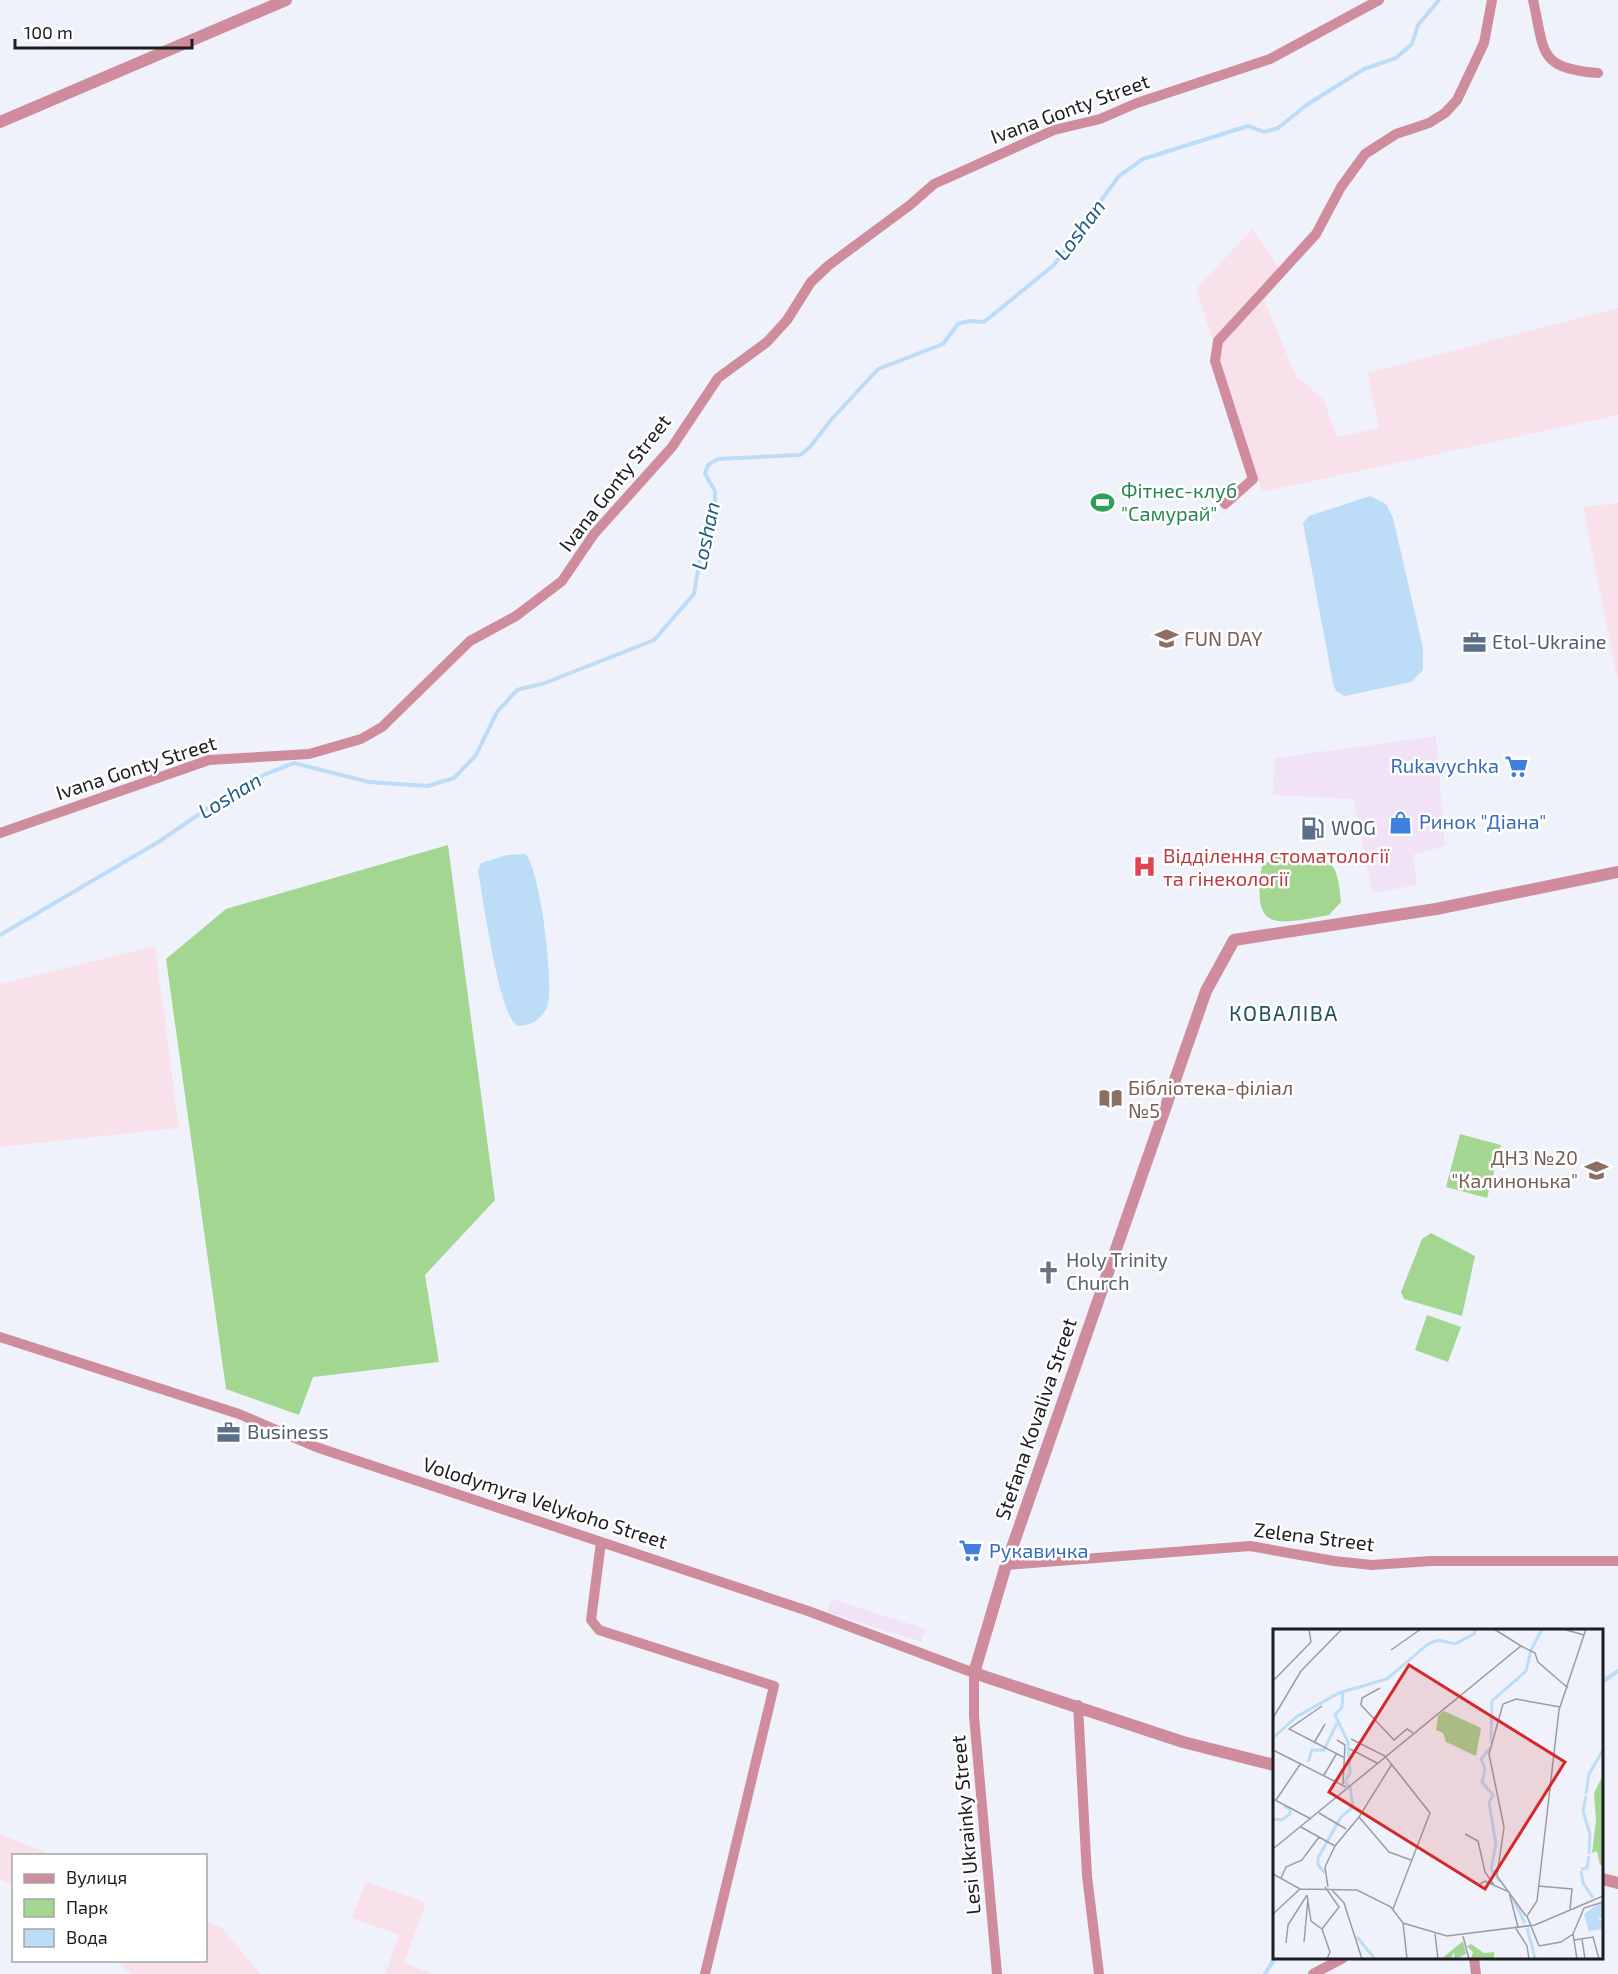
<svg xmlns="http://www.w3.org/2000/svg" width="1618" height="1974" font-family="'Exo 2',sans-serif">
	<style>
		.commercial { fill: #f1e2f6 }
		.industrial { fill: #f9e1eb }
		.green { fill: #a3d691 }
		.water { fill: #bcdcf7 }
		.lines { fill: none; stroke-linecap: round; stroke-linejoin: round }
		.stream { stroke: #bcdcf7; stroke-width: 4 }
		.minor { stroke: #ce8c9d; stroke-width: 10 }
		.tertiary { stroke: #ce8c9d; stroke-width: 12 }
		.labels { text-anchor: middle; stroke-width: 5; stroke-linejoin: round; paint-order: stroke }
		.street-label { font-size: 20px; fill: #1d1d21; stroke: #fff }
		.leisure-label { font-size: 20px; fill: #27864d; stroke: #fff; text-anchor: start }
		.education-label { font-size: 20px; fill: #785e54; stroke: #fff; text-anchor: start }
		.service-label { font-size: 20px; fill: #4e5e75; stroke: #fff; text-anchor: start }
		.shop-label { font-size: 20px; fill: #366cbe; stroke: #fff; text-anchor: start }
		.health-label { font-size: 20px; fill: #be3a42; stroke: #fff; text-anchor: start }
		.worship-label { font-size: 20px; fill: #5b616d; stroke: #fff; text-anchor: start }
		.water-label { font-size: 21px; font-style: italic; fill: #205c88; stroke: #fff }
		.neighbourhood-label { font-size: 21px; letter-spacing: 1.5px; fill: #1f5162; stroke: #fff }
		.inset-river { fill: none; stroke: #bcdcf7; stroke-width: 3 }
		.inset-road { fill: none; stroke: #9c9da4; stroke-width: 1.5 }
		.view { fill: #d62828; fill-opacity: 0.15; stroke: #d62828; stroke-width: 3 }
		.inset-edge { fill: none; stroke: #1d1d21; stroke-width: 3 }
	</style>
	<rect width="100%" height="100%" fill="#f0f2fb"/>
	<!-- commercial -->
	<path class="commercial" d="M1436,736l9,110 -32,9 4,30 -45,8 -18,-94 -82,-4 3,-37z
		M832,1599l94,30 -5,13 -94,-30z"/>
	<!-- industrial -->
	<path class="industrial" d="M1252,229l33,47 -21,24 33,78 26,20 14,39 42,-9 -12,-55 251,-65v107l-356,77 -66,-203z
		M1618,503v179l-35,-175z
		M155,946l24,182 -179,19v-163z
		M0,1834l52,21 -38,1 -1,29 -13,-6z
		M366,1881l60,22 -22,60 30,11h-49l14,-39 -47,-17z
		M206,1920l16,8 38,46h-129l-14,-13 89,-1z"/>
	<!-- green -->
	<path class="green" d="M448,845l47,355 -70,75 14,87 -126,15 -14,38 -73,-26 -60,-430 60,-50z
		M1279,855c47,5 58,-6 62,47l-12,13c-52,9 -78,19 -67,-49z
		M1460,1134l41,11 -14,53 -41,-11z
		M1431,1233l44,23 -13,60 -58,-17 -3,-7 21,-53z
		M1427,1315l34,12 -13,35 -33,-12z"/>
	<!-- water -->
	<path class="water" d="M1370,496l16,8 7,14 30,130v22l-12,12 -66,14 -9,-5 -3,-8 -30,-160 6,-7z
		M525,854c15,12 30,133 22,153 -5,12 -16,19 -29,19 -19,-8 -35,-129 -40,-155l3,-8 26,-8z"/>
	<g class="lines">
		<!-- stream -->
		<path class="stream" d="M0,935l160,-94 86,-59 48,-19 75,19 59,4 26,-8 22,-23 21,-43 20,-22 28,-7 109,-43 40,-46 13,-78 8,-12v-13l-10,-17 3,-9 10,-6 82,-4 10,-8 21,-27 47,-51 65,-25 15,-20 11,-3 15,1 70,-57 65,-89 24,-17 105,-33 16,6 14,-4 30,-24 56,-35 32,-11 16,-14 6,-19 21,-25
			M1602,1682l16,-11
			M1265,1974l10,-16"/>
		<!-- minor -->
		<path class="minor" d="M1533,0c12,52 4,68 65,73
			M1225,504l28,-25 -38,-118 3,-20 98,-107 25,-47 24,-33 31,-20 33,-11 16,-10 12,-13 27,-57 8,-43
			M0,833l209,-73 100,-6 52,-15 21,-12 88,-86 46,-25 46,-35 32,-47 78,-87 46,-69 49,-36 20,-22 24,-38 18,-17 81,-60 24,-21 120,-54 46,-11 37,-16 133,-44 109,-59
			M0,1337l239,77 77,33 492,164 166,62v43l23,258
			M601,1542l-10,78 8,10 175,56 -69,288
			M1006,1565l244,-19 84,15 38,4 59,-4h187
			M1078,1705l9,171 12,98
			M1474,1958l2,16
			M1313,1974l30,-16"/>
		<!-- tertiary -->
		<path class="tertiary" d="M0,122l286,-122
			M1274,1765l-91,-23 -209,-69 32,-108 200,-574 28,-51 202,-31 182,-37
			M1602,1879l16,4"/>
	</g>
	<!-- icons -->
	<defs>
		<symbol id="stadium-bare" viewBox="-9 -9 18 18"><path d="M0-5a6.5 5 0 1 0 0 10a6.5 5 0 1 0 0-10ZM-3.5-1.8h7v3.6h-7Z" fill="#2e9e5b" stroke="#fff" stroke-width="2.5" paint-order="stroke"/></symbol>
		<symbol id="school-bare" viewBox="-9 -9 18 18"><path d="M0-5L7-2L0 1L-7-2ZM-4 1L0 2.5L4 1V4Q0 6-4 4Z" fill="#8d6e63" stroke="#fff" stroke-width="2.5" paint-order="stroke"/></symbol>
		<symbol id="office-bare" viewBox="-9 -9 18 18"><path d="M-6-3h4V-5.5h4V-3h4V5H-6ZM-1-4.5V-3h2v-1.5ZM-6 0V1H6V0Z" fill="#5c6f8a" stroke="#fff" stroke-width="2.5" paint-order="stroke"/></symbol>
		<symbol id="supermarket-bare" viewBox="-9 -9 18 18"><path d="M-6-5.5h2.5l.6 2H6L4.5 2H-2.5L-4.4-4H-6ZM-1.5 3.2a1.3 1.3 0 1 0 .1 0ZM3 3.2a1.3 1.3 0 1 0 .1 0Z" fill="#3f7fe0" stroke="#fff" stroke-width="2.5" paint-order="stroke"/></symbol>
		<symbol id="shop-bare" viewBox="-9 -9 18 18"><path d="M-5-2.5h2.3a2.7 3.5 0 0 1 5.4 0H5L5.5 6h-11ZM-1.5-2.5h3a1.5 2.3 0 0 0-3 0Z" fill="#3f7fe0" stroke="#fff" stroke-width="2.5" paint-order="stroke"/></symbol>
		<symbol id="fuel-bare" viewBox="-9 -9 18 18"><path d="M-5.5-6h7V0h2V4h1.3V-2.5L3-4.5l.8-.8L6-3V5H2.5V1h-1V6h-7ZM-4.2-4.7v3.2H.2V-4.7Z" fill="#5c6f8a" stroke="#fff" stroke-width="2.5" paint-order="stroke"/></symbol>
		<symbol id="hospital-bare" viewBox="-9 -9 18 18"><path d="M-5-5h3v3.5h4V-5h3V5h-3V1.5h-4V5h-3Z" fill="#e0444e" stroke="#fff" stroke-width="2.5" paint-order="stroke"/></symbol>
		<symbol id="library-bare" viewBox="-9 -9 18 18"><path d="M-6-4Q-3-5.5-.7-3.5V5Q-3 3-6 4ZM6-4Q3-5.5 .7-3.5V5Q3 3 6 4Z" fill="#8d6e63" stroke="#fff" stroke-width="2.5" paint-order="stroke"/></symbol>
		<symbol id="church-bare" viewBox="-9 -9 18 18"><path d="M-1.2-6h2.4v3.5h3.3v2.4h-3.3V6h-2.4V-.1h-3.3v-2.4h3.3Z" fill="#6b7280" stroke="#fff" stroke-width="2.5" paint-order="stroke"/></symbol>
	</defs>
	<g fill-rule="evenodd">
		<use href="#stadium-bare" x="1086" y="486" width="33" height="33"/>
		<use href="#school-bare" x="1150" y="622" width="33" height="33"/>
		<use href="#office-bare" x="1458" y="626" width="33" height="33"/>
		<use href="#supermarket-bare" x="1500" y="750" width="33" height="33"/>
		<use href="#shop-bare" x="1384" y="806" width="33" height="33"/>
		<use href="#fuel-bare" x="1296" y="812" width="33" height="33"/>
		<use href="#hospital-bare" x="1128" y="850" width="33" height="33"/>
		<use href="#library-bare" x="1094" y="1082" width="33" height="33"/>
		<use href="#school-bare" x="1580" y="1154" width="33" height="33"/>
		<use href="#church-bare" x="1032" y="1256" width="33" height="33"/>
		<use href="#office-bare" x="212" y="1416" width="33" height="33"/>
		<use href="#supermarket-bare" x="954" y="1534" width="33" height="33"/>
	</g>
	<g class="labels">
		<!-- street labels -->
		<g class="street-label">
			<text transform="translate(1070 109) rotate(-20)" y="7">Ivana Gonty Street</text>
			<text transform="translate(615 483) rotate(-52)" y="7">Ivana Gonty Street</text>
			<text transform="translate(136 768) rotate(-18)" y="7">Ivana Gonty Street</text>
			<text transform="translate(1036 1419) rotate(-71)" y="7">Stefana Kovaliva Street</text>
			<text transform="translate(545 1503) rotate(18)" y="7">Volodymyra Velykoho Street</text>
			<text transform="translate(1314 1537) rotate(7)" y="7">Zelena Street</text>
			<text transform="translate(966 1825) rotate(-95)" y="7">Lesi Ukrainky Street</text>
		</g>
		<!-- leisure labels -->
		<g class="leisure-label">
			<text x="1121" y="498">Фітнес-клуб<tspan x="1121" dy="23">"Самурай"</tspan></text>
		</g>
		<!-- education labels -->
		<g class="education-label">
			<text x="1184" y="646">FUN DAY</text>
			<text x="1128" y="1095">Бібліотека-філіал<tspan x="1128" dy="23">№5</tspan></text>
			<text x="1578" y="1165" text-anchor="end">ДНЗ №20<tspan x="1578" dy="23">"Калинонька"</tspan></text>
		</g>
		<!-- service labels -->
		<g class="service-label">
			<text x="1492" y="649">Etol-Ukraine</text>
			<text x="1331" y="835">WOG</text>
			<text x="247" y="1439">Business</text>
		</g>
		<!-- shop labels -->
		<g class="shop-label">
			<text x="1499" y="773" text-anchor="end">Rukavychka</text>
			<text x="1419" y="829">Ринок "Діана"</text>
			<text x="989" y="1558">Рукавичка</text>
		</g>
		<!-- health labels -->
		<g class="health-label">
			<text x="1163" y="863">Відділення стоматології<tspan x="1163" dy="23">та гінекології</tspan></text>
		</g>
		<!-- worship labels -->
		<g class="worship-label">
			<text x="1066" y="1267">Holy Trinity<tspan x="1066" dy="23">Church</tspan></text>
		</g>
		<!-- water labels -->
		<g class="water-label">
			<text transform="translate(1080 230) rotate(-53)" y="7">Loshan</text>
			<text transform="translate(706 536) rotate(-78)" y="7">Loshan</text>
			<text transform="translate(230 796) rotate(-31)" y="7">Loshan</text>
		</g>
		<!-- neighbourhood labels -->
		<g class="neighbourhood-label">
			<text x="1284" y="1021">КОВАЛІВА</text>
		</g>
	</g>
	<!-- overview -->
	<g transform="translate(1273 1629)">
		<rect width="330" height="330" fill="#f0f2fb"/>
		<path d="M171,82l37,17 -5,28 -30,-14 -3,-9 -7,-3 2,-14zM330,146v89l-3,1 -3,-14 -5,2 4,-32 -2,-28zM190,312l3,13 -11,5 -1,-7 -3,7h-10zM198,315l13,9 10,-1v7h-23l2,-7 -6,-6z" fill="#a3d691"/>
		<path d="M325,275l5,1v12l-5,2 5,2v8l-14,2 -5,-17z" fill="#bcdcf7"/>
		<path class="inset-river" d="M0,109l23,-21 43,-24 48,-14 41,-35 10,-4 17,4 19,-10 2,-5M218,114l1,-42 34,-30 5,-21 11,-21M217,119l-9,11 4,10 -3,13 11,13 -4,8 7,41 -5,25 9,13M35,133l4,-12h12l13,-27M313,165l3,-20 14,-24M313,167l-3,15 7,23 -1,20M0,190l9,1 8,-6v-5l-6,-3M308,240l6,-1 2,-12M308,242l2,12 10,15M52,244l-7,-8v-7l23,-41 12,-10 -3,-20 -5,-5 5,-9 -2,-31 -13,-27 7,-8 1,-15M240,270l12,24M254,299l8,30M84,308l18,22"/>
		<path class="inset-road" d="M221,0l27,17M290,0l21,6M118,21l30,-21M0,52l38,-39 -2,-13M107,59l-18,10 -1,7 33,35 13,-11 6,4M49,77l-33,23 56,29M0,89l28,-47 41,-42M78,110l34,17 45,57 -37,96M64,111l8,5 -2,39M41,114l11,-19M77,120l27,14M0,121l73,37M51,146l13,-22M0,170l38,20M3,171l25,-37M46,184l27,16M86,188l30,35 22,8M28,198l34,19M192,205l13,7 7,31 9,13M0,220l248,-203 14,7 3,9 30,26M0,245l27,15 57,1 34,17 12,16 44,13 88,-11 68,-29M8,249l5,-11 16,-7 17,-23M207,255l5,-3 24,11 9,35M265,257l34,3 -2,20M55,258l-3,-20 10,-21 24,-29 33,-53M59,261l12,13 18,56M34,266l4,26 11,8M0,285l27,-25M253,287l-29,-40 7,-49 -15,-73 14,-50 13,-5 44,8M130,294l4,36M242,298l12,19 2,13M49,300l17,-22 -14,-20M49,300l8,23 -3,7M162,305l3,25M300,305l4,25M190,307l6,23M309,310l3,20M301,311l19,-3 6,22M31,313l4,-43M13,314l2,-18 19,-30M266,317l-12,-30 10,-15 22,-191 27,-81M266,317l22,-4 12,-8 11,-26 19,-6"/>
		<path class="view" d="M136,36l156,97 -80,127 -156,-97z"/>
		<rect width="330" height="330" class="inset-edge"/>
	</g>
	<!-- legend -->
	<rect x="12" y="1854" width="195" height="108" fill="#ffffff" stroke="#a5a5a6" stroke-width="1.5"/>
	<rect x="24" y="1874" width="30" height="9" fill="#ce8c9d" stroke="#a5a5a6" stroke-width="1.5"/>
	<text x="66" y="1884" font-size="18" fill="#1d1d21">Вулиця</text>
	<rect x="24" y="1899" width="30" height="18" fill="#a3d691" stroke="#a5a5a6" stroke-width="1.5"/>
	<text x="66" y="1914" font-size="18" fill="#1d1d21">Парк</text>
	<rect x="24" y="1929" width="30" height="18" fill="#bcdcf7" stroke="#a5a5a6" stroke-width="1.5"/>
	<text x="66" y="1944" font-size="18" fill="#1d1d21">Вода</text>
	<!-- scale -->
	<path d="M15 39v9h177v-9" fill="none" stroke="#1d1d21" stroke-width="3"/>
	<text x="24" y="39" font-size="18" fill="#1d1d21" stroke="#ffffff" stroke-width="4.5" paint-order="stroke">100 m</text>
</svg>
